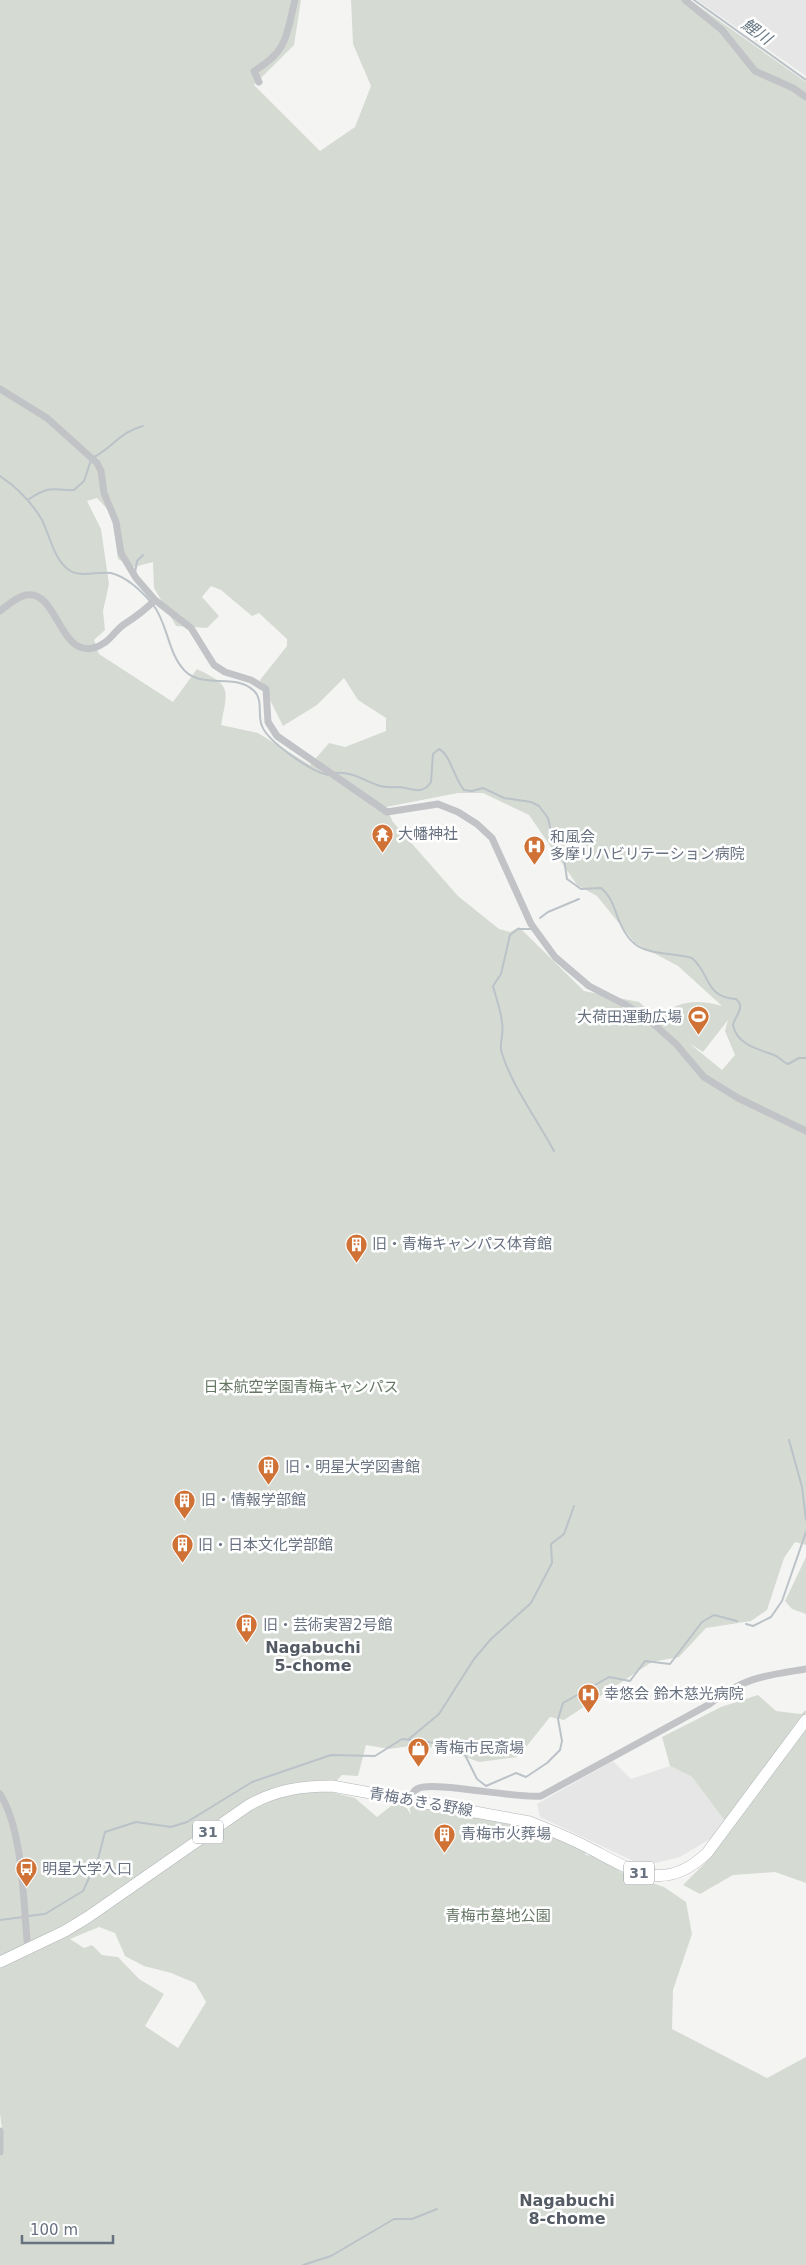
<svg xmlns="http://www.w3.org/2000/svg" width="806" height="2265" font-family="'DejaVu Sans','Noto Sans JP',sans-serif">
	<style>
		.built { fill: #e5e6e5 }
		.green { fill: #d5dbd3; fill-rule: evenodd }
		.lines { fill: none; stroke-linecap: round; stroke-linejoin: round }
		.stream { stroke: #bbc2c8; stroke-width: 2 }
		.primary-casing { stroke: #b2b5b9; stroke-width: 12 }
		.street { stroke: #c1c3c7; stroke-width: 7 }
		.primary { stroke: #fff; stroke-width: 11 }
		.labels { text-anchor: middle; stroke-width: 5; stroke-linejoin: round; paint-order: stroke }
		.shield { fill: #fff; stroke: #959ca6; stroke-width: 1 }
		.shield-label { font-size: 14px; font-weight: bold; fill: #677180 }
		.poi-label { font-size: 15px; fill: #677180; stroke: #fff; text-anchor: start }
		.park-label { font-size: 15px; fill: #667765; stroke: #fff }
		.street-label { font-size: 15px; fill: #677180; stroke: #fff }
		.water-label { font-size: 16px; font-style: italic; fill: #687883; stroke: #fff }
		.neighbourhood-label { font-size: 16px; font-weight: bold; fill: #545b65; stroke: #fff }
	</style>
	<rect width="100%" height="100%" fill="#f4f5f2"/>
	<!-- built -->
	<path class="built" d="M697,0h109v76z
		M613,1761l18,18 39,-13 22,11 33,44 -5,12 -40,24 -36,9 -104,-49 -3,-13z"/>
	<!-- green -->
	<path class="green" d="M0,0h301l-7,45 -40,40 66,66 35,-24 16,-41 -18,-42 -2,-44h339l116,82v1463l-11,-3 -11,16 -17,52 -16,11 -45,7 -27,29 -27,5 -88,58 -14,-3 -32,40 -39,5 -37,-14 -31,-2 -22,3 -23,-4 -8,31 -16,-1 -15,16 28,7 22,19 19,-15h7l8,13 -3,-14 121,23 55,25 2,6 8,1 29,17 41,14 22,15 6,32 -19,56 -1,39 95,49 39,-21v208h-806v-109l3,-18 -3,-25zM97,498l15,16 6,45 16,8 19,-5 1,26 22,38 31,2 12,-12 -17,-19 9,-11 10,4 31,26 7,-3 28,26v7l-27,34 23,46 34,-21 27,-27 14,22 28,18v13l-41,16 -16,-4 -19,22 -52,-32 -37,-8c7,-37 11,-39 -24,-56l-24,33 -74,-48 -5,-14 11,-10 -2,-19 6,-27 -8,-55 -14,-28zM458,793h25l46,22 48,70 20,11 38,47 43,23 44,40c-24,-7 -45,-6 -64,12l-19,-16 -55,-11 -65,-64 -9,5 -11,-3 -41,-33 -65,-74 -7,-15zM728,1020l-3,11 10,24 -13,15 -33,-27 14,9zM99,1927l16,6 10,23 19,10 27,7 24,10 11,19 -28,46 -33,-22 19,-32 -25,-15 -21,-22 -16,-2 -10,-10 -8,3 -14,-9z
		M806,1557v57l-14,-5 -7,-8z
		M758,1695l18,16 25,3 5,-4v173l-31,-11 -42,3 -33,19 -17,-9 23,-23 19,-41 -33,-44 -22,-11 -8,-29 59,-30z"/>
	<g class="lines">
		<!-- stream -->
		<path class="stream" d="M694,0l112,80
			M94,457c19,-10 26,-25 49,-31
			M0,476c18,12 31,25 42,44 8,16 12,40 27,50 11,8 29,1 42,3 16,4 29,17 40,29
			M29,499c22,-14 21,-9 45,-9l10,-9 7,-21
			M135,573l2,-12 6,-6
			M154,606c14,19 14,48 31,65 18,18 50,2 68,19 11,9 4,25 9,36 6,16 50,46 66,49
			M335,773c18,-2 29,8 45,13 7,2 12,1 19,1 12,1 23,9 32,-5l2,-28 6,-5c11,5 15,29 25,41l8,1 11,-3 21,10 27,4 8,4 9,12 6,27 9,7 4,27 14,10 20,-1c10,8 13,19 17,30 16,42 38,31 74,40 19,16 12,39 44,41 10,8 -1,17 -3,26 4,20 25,24 41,30 6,2 8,7 14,9l11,-6h7
			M540,918l8,-6 31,-13
			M530,929h-12l-8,6 -9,39 -8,12c3,12 8,24 9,37 2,8 -2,19 -1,27 9,33 37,71 53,101
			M789,1440l13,47 4,33
			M746,1624l7,2 18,-9 11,-16 24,-69
			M409,1739l30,-25 35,-55 17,-20 40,-36 21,-40 -1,-19 13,-10 10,-28
			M28,1916l17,-2 38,-23 15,-32 7,-27 31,-10 35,5 16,-5 65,-40 79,-27 44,1 27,-17 33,4 20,5 9,5 13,26 9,7 30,-13 10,4 21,-14 13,-13 2,-9 -4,-22 5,-16 46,-26 21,4 15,-20 25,3 32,-42 12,-7 23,6
			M0,1920l23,-3
			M303,2265l28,-9 63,-37h18l25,-10"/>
		<defs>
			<path id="primary" d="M0,1962l65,-31 23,-14 161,-112c27,-15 52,-19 83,-19l198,36c20,8 40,16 59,26 44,23 75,46 118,5l99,-133"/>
		</defs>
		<!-- primary casing -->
		<use href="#primary" class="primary-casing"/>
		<!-- street -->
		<path class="street" d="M685,0l37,30 33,41 38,17 13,9
			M259,82l-5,-11c34,-20 32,-35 41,-71
			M0,389l47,29 50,45 4,8 3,22 12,29 5,31 15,25 19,22 36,28 23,37 11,7 26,8 15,9 2,33 9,14 110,76 51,-8 20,8 19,12 15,14 39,86 24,33 34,29 37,19 22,14 28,25 28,33 34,21 68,33
			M0,611c8,-6 16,-14 26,-16 31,-6 33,61 67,53 17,-4 20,-17 33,-25 11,-7 20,-14 29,-23
			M0,1794c24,38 23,111 28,156
			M411,1799c1,-4 2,-8 6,-10 14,-9 99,10 124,7l167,-91c36,-28 55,-29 98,-36
			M0,2131v21"/>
		<!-- primary -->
		<use href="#primary" class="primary"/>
	</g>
	<!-- icons -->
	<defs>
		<symbol id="temple-pin" viewBox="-11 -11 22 30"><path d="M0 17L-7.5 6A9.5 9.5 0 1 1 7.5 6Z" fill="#d07236" stroke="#fff"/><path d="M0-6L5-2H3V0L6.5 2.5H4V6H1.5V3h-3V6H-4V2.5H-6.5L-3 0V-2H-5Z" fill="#fff"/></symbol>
		<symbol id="hospital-pin" viewBox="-11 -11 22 30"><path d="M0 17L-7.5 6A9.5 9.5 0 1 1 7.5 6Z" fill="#d07236" stroke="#fff"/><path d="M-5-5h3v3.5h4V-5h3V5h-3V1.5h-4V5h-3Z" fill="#fff"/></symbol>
		<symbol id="stadium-pin" viewBox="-11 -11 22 30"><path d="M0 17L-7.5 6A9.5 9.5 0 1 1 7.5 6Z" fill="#d07236" stroke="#fff"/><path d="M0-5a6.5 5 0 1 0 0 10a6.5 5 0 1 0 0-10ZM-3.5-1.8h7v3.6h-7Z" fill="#fff"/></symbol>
		<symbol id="building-pin" viewBox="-11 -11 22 30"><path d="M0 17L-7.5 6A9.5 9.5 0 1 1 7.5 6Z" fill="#d07236" stroke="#fff"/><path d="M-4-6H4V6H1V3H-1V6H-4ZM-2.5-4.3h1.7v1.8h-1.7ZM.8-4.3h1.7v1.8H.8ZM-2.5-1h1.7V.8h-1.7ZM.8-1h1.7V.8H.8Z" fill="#fff"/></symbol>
		<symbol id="shop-pin" viewBox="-11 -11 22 30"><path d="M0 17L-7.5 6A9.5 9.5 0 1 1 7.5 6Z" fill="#d07236" stroke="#fff"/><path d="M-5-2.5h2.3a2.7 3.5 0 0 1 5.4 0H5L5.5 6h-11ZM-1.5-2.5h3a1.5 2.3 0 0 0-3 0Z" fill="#fff"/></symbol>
		<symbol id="bus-pin" viewBox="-11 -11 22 30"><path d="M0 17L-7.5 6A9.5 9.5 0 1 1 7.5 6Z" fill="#d07236" stroke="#fff"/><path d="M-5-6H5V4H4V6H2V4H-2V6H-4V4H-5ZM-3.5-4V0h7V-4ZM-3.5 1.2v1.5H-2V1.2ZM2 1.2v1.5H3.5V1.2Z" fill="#fff"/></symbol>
	</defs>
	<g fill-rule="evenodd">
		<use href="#temple-pin" x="370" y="822" width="25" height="34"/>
		<use href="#hospital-pin" x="522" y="834" width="25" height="34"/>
		<use href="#stadium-pin" x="686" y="1004" width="25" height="34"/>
		<use href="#building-pin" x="344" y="1232" width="25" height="34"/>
		<use href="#building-pin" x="256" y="1454" width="25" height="34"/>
		<use href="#building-pin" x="172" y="1488" width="25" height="34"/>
		<use href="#building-pin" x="170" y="1532" width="25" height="34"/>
		<use href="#building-pin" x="234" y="1612" width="25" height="34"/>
		<use href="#hospital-pin" x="576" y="1682" width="25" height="34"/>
		<use href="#shop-pin" x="406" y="1736" width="25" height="34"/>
		<use href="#building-pin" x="432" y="1822" width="25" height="34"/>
		<use href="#bus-pin" x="14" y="1856" width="25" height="34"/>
	</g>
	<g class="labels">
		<!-- shield labels -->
		<g class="shield">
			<rect x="193" y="1820.5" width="30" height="23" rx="4"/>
			<rect x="624" y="1861.5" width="30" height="23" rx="4"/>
		</g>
		<g class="shield-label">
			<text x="208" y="1837">31</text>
			<text x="639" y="1878">31</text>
		</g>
		<!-- poi labels -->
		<g class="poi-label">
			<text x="398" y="839">大幡神社</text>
			<text x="550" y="842">和風会<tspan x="550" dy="17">多摩リハビリテーション病院</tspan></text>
			<text x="682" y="1022" text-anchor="end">大荷田運動広場</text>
			<text x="372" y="1249">旧・青梅キャンパス体育館</text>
			<text x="285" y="1472">旧・明星大学図書館</text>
			<text x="201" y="1505">旧・情報学部館</text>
			<text x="198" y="1550">旧・日本文化学部館</text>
			<text x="263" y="1630">旧・芸術実習2号館</text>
			<text x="604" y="1699">幸悠会 鈴木慈光病院</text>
			<text x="434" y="1753">青梅市民斎場</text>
			<text x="461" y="1839">青梅市火葬場</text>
			<text x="42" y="1874">明星大学入口</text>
		</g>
		<!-- park labels -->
		<g class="park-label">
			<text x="301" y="1392">日本航空学園青梅キャンパス</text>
			<text x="498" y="1921">青梅市墓地公園</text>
		</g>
		<!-- street labels -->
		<g class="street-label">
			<text transform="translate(421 1802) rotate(10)" y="5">青梅あきる野線</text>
		</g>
		<!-- water labels -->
		<g class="water-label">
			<text transform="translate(757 31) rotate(35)" y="6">鯉川</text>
		</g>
		<!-- neighbourhood labels -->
		<g class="neighbourhood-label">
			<text x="313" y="1653">Nagabuchi<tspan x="313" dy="18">5-chome</tspan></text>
			<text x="567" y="2206">Nagabuchi<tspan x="567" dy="18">8-chome</tspan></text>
		</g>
	</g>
	<!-- scale -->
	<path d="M22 2235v8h91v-8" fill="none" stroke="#677180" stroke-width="2.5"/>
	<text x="30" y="2235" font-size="15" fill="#677180" stroke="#ffffff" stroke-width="4" paint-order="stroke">100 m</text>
</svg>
